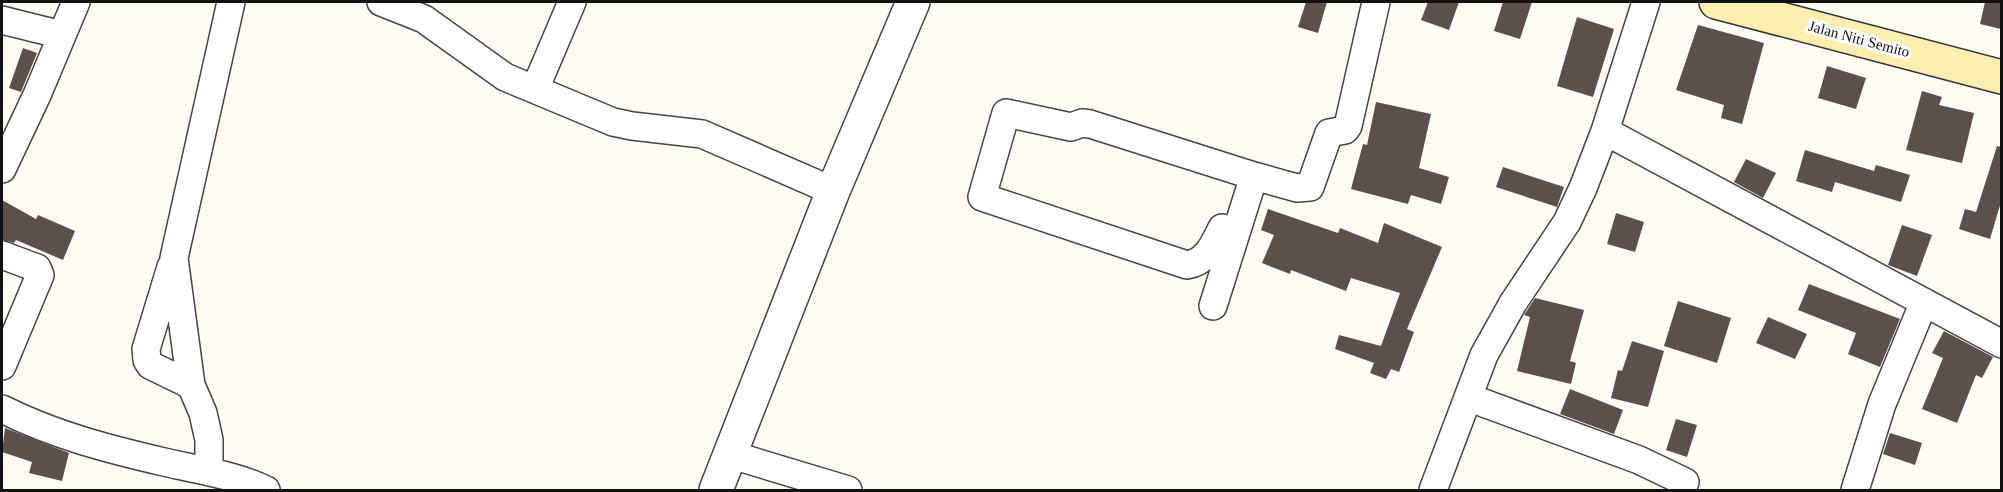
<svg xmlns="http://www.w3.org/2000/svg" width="2003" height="492" font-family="'Times New Roman',serif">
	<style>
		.building { fill: #5b504c }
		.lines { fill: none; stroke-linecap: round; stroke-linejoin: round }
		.minor-casing { stroke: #444; stroke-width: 30 }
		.tertiary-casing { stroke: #444; stroke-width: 36 }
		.secondary-casing { stroke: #333; stroke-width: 36 }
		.minor { stroke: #fff; stroke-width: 27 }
		.tertiary { stroke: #fff; stroke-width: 33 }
		.secondary { stroke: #ffeeb0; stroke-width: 33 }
		.labels { text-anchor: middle; stroke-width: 6; stroke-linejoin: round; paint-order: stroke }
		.street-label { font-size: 15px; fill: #111; stroke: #fff }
	</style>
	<rect width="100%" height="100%" fill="#fffcf5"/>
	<!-- building -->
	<path class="building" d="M1306,2h21l-9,31 -20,-6z
		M1428,2h31l-10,28 -28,-10z
		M1503,2h29l-12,37 -26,-8z
		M1985,2h16v27l-21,-5z
		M1577,17l37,12 -21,68 -36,-11z
		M1698,25l66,18 -22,81 -21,-6 3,-13 -48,-15z
		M23,48l14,5 -16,39 -12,-4z
		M1827,66l39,12 -10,31 -38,-11z
		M1922,91l20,6 -3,8 35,8 -12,50 -56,-13z
		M1376,102l55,12 -12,54 30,9 -8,27 -30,-9 -3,9 -57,-15 12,-45 4,1z
		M1997,146l4,1v55l-11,37 -31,-10 6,-20 11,3z
		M1805,150l69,21 2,-6 34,10 -9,27 -66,-20 -3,10 -36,-11z
		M1746,159l30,14 -13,25 -29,-16z
		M1503,167l61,20 -7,20 -61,-20z
		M2,200l34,19 2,-4 37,16 -12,29 -47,-20 -2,3 -12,-3z
		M1268,209l70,24 2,-5 38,15 6,-20 58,24 -35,82 7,3 -15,40 -8,-3 -5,10 -16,-6 4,-10 -39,-14 4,-14 42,11 19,-53 -49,-15 -5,13 -55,-21 -1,4 -28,-11 12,-28 -13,-5z
		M1616,213l28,9 -9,30 -28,-8z
		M1902,225l30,10 -15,41 -29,-11z
		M1809,284l91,35 -20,48 -32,-13 8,-21 -58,-23z
		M1535,298l49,12 -14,51 6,2 -5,21 -54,-13 13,-54 -6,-2z
		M1678,301l53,17 -14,45 -53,-17z
		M1768,317l39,17 -12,25 -39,-16z
		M1944,331l49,26 -11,21 -6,-3 -19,48 -35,-14 21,-51 -11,-5z
		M1632,341l32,10 -16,56 -37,-9 7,-28 4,1z
		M1570,389l53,21 -9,24 -54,-20z
		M1676,419l21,6 -10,32 -21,-7z
		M5,428l64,25 -7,28 -33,-8 3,-11 -30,-10z
		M1890,433l32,10 -7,22 -32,-11z"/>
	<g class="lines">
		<defs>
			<path id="minor" d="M381,2l43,17 81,58 108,45 19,4 70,8 131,57
				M2,20l60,15
				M535,89l37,-87
				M1605,131l397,213
				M2,169l35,-74 39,-93
				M1254,176l43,12 13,-1 19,-54 16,-3 3,-4 28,-124
				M2,255l35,13 3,7 -38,91
				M171,267l-25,82 1,11 3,5 41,20
				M1213,306l41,-130 -164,-52 -8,-1 -11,4 -65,-14 -24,84 205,68c20,-3 27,-21 35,-37l13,4
				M1470,398l169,62 46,22 -4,8
				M2,409c52,26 106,40 162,53 34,8 71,13 102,28
				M732,455l116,35
				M209,472v-32l-6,-27 -12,-28 -17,-127 57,-256
				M1433,490l51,-135 29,-52 54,-81 16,-34 22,-57 41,-129
				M1855,490l27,-86 42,-102"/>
			<path id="tertiary" d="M716,490l117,-299 80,-189"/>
			<path id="secondary" d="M1716,2l286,75"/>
		</defs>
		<!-- minor casing -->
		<use href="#minor" class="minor-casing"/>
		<!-- tertiary casing -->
		<use href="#tertiary" class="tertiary-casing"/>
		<!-- secondary casing -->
		<use href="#secondary" class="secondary-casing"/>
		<!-- minor -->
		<use href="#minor" class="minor"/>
		<!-- tertiary -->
		<use href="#tertiary" class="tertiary"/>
		<!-- secondary -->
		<use href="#secondary" class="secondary"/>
	</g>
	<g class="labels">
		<!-- street labels -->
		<g class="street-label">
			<text transform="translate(1859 39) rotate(15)" y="5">Jalan Niti Semito</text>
		</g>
	</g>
	<!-- border -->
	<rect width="2003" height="492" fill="none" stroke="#111111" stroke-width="6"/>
</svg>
